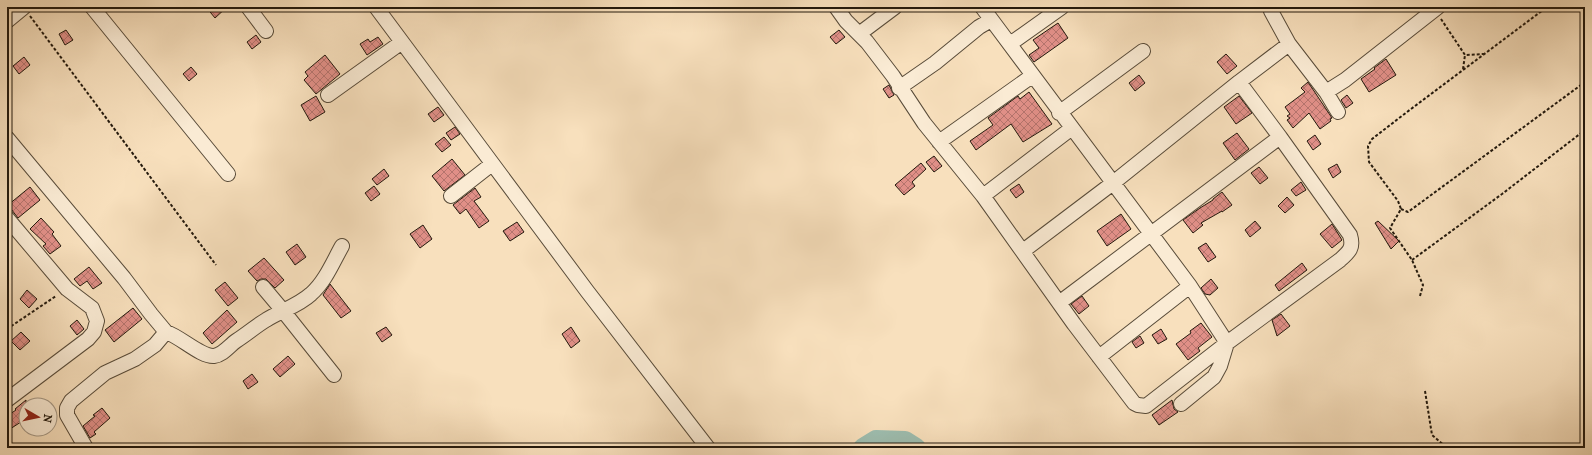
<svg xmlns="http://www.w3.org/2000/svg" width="1592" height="455" font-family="'IM FELL French Canon',serif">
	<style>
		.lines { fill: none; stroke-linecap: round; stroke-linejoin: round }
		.river { stroke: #9dbdaf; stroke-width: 20 }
		.building { fill: url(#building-cross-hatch); stroke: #23190d }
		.minor-casing { stroke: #584b39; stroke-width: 16 }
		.path { stroke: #23190d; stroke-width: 2; stroke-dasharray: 3 2; stroke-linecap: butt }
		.minor { stroke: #faebd4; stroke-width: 14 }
	</style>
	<defs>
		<pattern id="building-cross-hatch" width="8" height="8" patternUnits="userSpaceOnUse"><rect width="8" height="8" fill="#e08f87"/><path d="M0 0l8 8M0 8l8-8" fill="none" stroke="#b5746d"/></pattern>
	</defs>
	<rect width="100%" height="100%" fill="#f8e0bd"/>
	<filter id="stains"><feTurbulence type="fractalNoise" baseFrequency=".005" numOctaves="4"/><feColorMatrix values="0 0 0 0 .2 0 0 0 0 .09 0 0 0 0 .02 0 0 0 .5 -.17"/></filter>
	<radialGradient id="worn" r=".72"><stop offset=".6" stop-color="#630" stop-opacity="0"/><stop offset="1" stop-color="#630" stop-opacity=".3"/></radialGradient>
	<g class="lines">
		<!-- river -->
		<path class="river" d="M863,448l13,-8 29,1 11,7"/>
	</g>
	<!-- building -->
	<path class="building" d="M206,7h21l-12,11z
		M1058,23l10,15 -34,24 -5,-7 10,-7 -6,-8z
		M66,30l7,10 -8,5 -6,-11z
		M839,30l6,7 -9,7 -6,-7z
		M256,35l5,7 -9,7 -5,-7z
		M378,37l5,7 -16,11 -7,-11 8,-5 2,3z
		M1226,54l11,12 -10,8 -10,-12z
		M325,55l15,19 -24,20 -12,-14 4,-4 -3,-4z
		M24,57l6,8 -11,9 -6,-8z
		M1386,59l10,16 -27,17 -8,-13 14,-10 -1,-1z
		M191,67l6,7 -8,7 -6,-7z
		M1139,75l6,8 -10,8 -6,-8z
		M1308,82l24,36 -2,1 1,2 -11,8 -11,-16 -16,15 -6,-8 3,-2 -3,-2 3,-2 -5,-7 20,-15 -4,-4z
		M889,85l5,10 -5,3 -6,-9z
		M1029,92l23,32 -29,18 -12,-18 -35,26 -6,-9 23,-16 -5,-7 30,-22 2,3z
		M1347,95l6,8 -7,5 -5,-8z
		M316,96l9,16 -15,9 -9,-16z
		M1239,96l13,17 -16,11 -12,-17z
		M438,107l6,8 -10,7 -6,-8z
		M455,127l5,7 -9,6 -5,-7z
		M1237,133l12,16 -14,11 -12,-17z
		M1315,135l6,9 -8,6 -6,-9z
		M444,137l7,8 -9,7 -7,-8z
		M934,156l8,10 -8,6 -8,-10z
		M452,159l13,16 -21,16 -12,-15z
		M921,163l5,6 -14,13 3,4 -11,9 -9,-10z
		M1337,164l4,8 -8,6 -5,-9z
		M1259,167l9,11 -8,6 -9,-11z
		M384,169l5,7 -12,9 -5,-6z
		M1301,182l5,8 -10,6 -5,-6z
		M1019,184l5,8 -8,6 -6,-8z
		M374,186l6,8 -9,7 -6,-8z
		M30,187l10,13 -22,18 -10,-13z
		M475,188l6,9 -7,4 15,20 -10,7 -13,-19 -6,5 -7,-9z
		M1222,192l10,13 -10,7v-1l-21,12 2,2 -10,8 -10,-13 17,-12 13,-8v-1z
		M1287,197l7,8 -9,8 -7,-7z
		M1121,214l10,15 -24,17 -10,-15z
		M41,218l13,14 -2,2 9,12 -11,8 -7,-8 3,-2 -16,-15z
		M1255,221l6,7 -11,9 -5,-7z
		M1378,221l21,20 -8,8 -16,-26z
		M517,222l7,10 -14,9 -7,-10z
		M1332,224l10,16 -10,8 -12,-14z
		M423,225l9,14 -12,9 -10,-14z
		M1206,243l10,14 -8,5 -10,-14z
		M297,244l9,13 -11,8 -9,-13z
		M264,258l20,22 -9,8 -9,-9h-5l-4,2 -9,-10z
		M1302,263l5,7 -28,21 -4,-6z
		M89,267l13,16 -9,6 -6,-8 -7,5 -6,-7z
		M1211,279l7,9 -8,7 -5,-1 -4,-6z
		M225,282l13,16 -10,8 -13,-16z
		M330,284l21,27 -10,7 -18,-23z
		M27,290l10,9 -8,9 -9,-9z
		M1082,296l7,10 -10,8 -8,-10z
		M133,308l9,11 -28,23 -9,-12z
		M227,310l10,12 -25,22 -9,-11z
		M1281,314l9,12 -13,10 -5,-16z
		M77,320l7,9 -7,6 -7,-9z
		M1201,323l11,14 -14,11 2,3 -12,9 -12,-16 15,-11 -1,-2z
		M386,327l6,8 -10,7 -6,-9z
		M571,327l9,14 -9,7 -9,-14z
		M1161,329l6,10 -9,5 -6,-9z
		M21,332l9,9 -10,9 -9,-9z
		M1140,336l4,7 -8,5 -4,-6z
		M288,356l7,8 -15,13 -7,-8z
		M252,374l6,8 -10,7 -5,-8z
		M26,400v23l-2,-3 -17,11v-15l9,-6 -1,-1z
		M1172,400l2,9 4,3 -19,13 -7,-10z
		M102,408l8,10 -16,14 2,2 -6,4 -7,-12 12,-10 -2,-1z"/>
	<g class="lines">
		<defs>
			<path id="minor" d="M92,7l136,167
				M248,7l18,24
				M376,7l211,284 121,157
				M836,7l10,14 21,21 26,34 31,47 59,73 91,128 60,79 4,2 8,1 81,-63
				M982,7l208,279 37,57 113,-83c9,-8 14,-12 10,-25l-70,-98
				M1271,7v4l18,33 37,48 19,-12 93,-73
				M7,21l17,-14
				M859,34l36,-27
				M1010,44l52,-37
				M1239,82l50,-38
				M899,88l36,-25 44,-36 12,-7
				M1326,92l12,20
				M328,95l74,-53
				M1059,113l84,-62
				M7,138l117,140 27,36 15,18 -11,13 -20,14 -30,14 -34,28 -4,7v7l19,33
				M939,142l93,-66
				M451,196l41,-32
				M983,196l89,-68
				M7,218l60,71 25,19 5,13 -3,11 -6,7 -81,61
				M1023,251l90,-68 126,-101 41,55 -221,166
				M263,287l21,25 50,63
				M166,332c15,5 35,25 48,24 9,-1 16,-11 22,-15 11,-7 20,-15 30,-21 14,-9 32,-14 45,-26 14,-12 22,-32 31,-48
				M1099,357l91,-71
				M1181,404l33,-27 6,-11 7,-23"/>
		</defs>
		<!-- minor casing -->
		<use href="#minor" class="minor-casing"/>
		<!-- path -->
		<path class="path" d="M30,16l186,249
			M1441,19l24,36 19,-1
			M1463,69l2,-14
			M1401,209l7,3 177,-130
			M1412,260l90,-66 83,-64
			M1420,296l3,-11 -11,-25 -22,-32 11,-19 -3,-8 -29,-39 -1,-16 4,-7 35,-27 140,-105
			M7,329l49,-33
			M1425,391l7,44 15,13"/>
		<!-- minor -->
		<use href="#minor" class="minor"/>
	</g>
	<!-- margin -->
	<rect width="1592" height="455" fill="none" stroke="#f8e0bd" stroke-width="24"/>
	<rect x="8" y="8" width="1576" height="439" fill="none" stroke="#23190d" stroke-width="2"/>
	<rect x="12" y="12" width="1568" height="431" fill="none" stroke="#23190d"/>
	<!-- north arrow -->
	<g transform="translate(38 417) rotate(99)"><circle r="19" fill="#faebd4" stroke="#a49784"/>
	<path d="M0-3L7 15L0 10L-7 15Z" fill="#8f2418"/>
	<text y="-6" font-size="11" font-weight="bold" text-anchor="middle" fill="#23190d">N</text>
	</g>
	<rect width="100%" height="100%" filter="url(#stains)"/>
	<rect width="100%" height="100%" fill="url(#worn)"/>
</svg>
